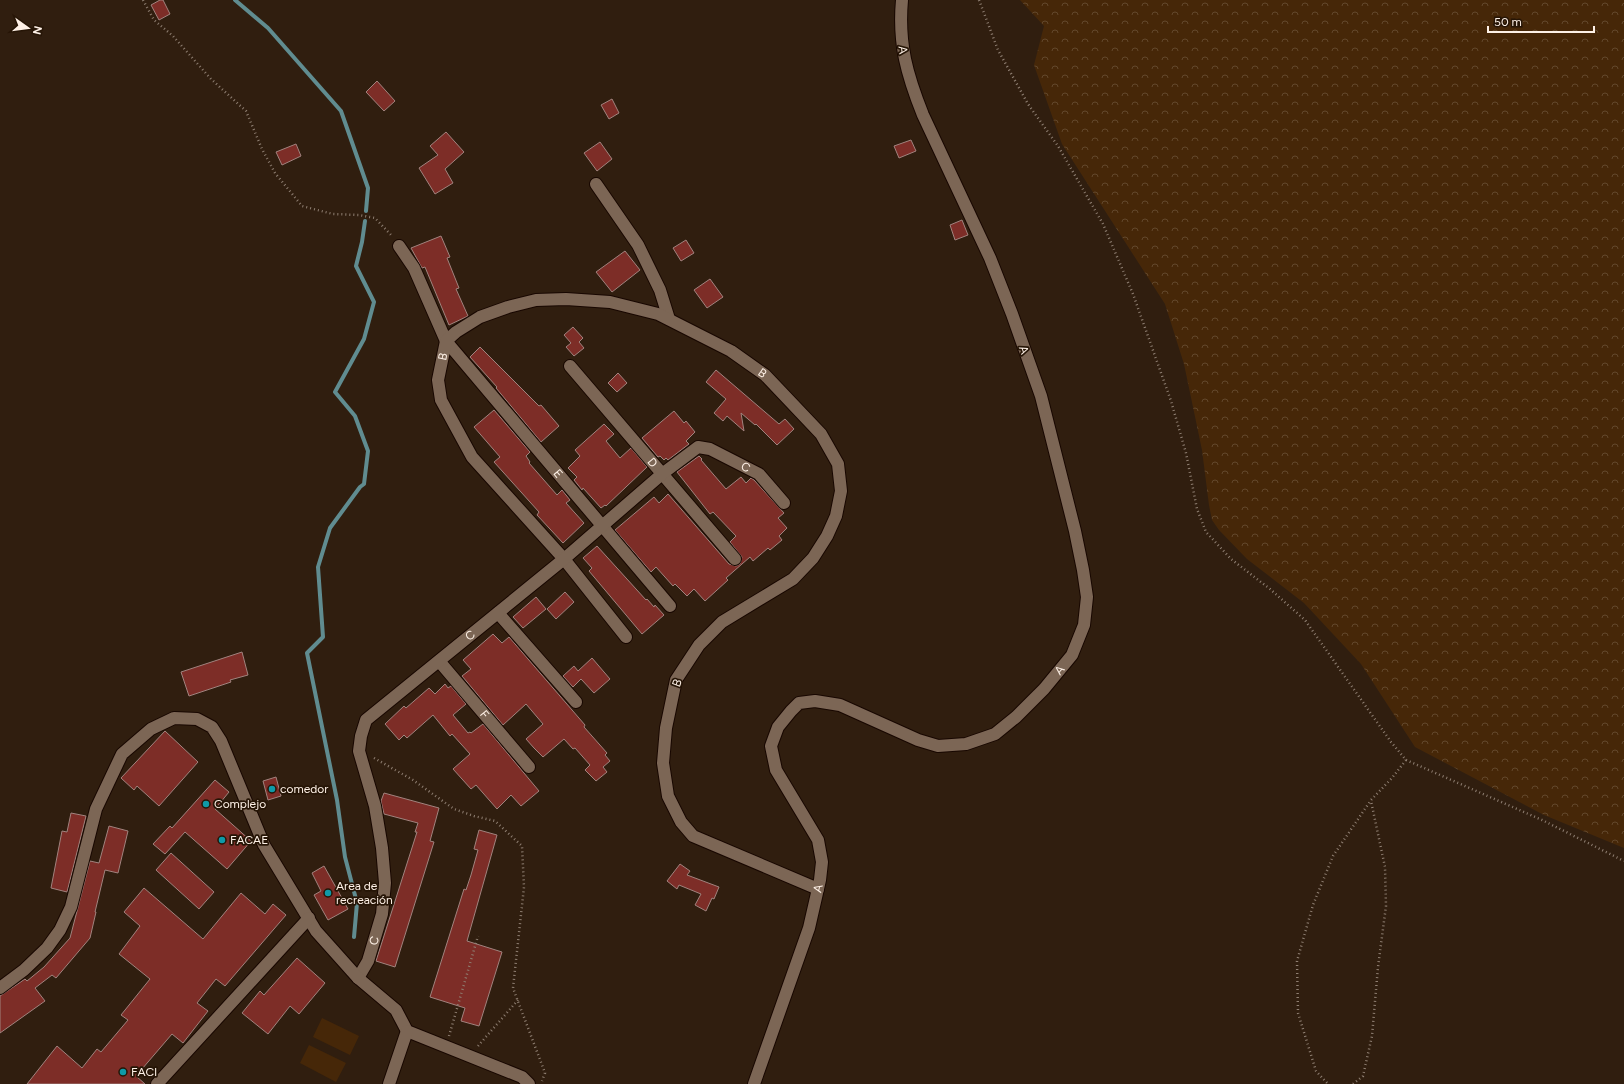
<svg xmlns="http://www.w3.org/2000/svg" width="1624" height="1084" font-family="Figtree,sans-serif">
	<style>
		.grass { fill: #462708 }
		.forest { fill: url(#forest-crowns) }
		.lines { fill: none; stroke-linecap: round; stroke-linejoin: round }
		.stream { stroke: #608c90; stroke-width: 4 }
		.building { fill: #7d2d27; stroke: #a1837e }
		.minor-casing { stroke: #180700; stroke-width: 14 }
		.path { stroke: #8f7f72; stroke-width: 2.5; stroke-dasharray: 1 3; stroke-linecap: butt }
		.minor { stroke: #7c6655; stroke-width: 12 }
		.culture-dot { fill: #0f9aa8; stroke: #261506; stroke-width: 1.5 }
		.labels { text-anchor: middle; stroke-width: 3.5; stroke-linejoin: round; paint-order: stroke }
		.street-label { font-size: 12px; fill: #fef1e7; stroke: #261506 }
		.poi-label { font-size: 12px; fill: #fef1e7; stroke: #261506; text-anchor: start }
	</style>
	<defs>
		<pattern id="forest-crowns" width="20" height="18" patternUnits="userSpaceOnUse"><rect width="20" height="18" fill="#462708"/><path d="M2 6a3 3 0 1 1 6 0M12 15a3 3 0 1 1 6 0" fill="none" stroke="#62472c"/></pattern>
	</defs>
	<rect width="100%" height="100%" fill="#301e0f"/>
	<!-- grass -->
	<path class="grass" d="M322,1018l37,18 -9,19 -37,-18z
		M309,1045l37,18 -10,19 -36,-19z"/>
	<!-- forest -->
	<path class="forest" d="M1020,0h604v848l-80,-33 -129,-68 -54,-83 -57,-61 -57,-44 -28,-29 -7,-10 -3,-15 -7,-55 -18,-86 -19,-60 -103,-160 -28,-79 10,-39z"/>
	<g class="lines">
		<!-- stream -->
		<path class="stream" d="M235,0l33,28 73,83 27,77 -2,23
			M354,937l3,-34 -12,-46 -8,-57 -30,-147 16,-16 -5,-70 12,-39 30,-41 4,-3 4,-33 -13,-35 -20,-24 29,-53 10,-37 -18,-36 6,-24 3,-21"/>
	</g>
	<!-- building -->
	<path class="building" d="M160,0h3l7,14 -11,6 -8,-15z
		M377,81l18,20 -11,10 -18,-19z
		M612,99l7,14 -10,6 -8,-14z
		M446,132l18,20 -19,17 8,14 -18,11 -16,-26 19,-13 -8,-9z
		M911,140l5,11 -17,7 -5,-12z
		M600,142l12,17 -15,12 -13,-18z
		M296,144l5,12 -19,9 -6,-13z
		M962,220l6,15 -13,5 -5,-15z
		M441,236l9,21 -3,1 12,30 -3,1 12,27 -19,9 -24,-58 -3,1 -11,-20z
		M686,240l8,13 -13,8 -8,-13z
		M625,251l15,19 -28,22 -16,-20z
		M710,279l13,18 -16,11 -13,-18z
		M573,327l10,11 -4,4 5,6 -10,8 -8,-9 5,-4 -7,-8z
		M480,347l59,59 2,-1 18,21 -18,16 -45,-54 1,-1 -27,-30z
		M716,370l63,54 6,-5 9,10 -17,16 -21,-21 -1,1 -14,-12 3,18 -17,-15 -4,5 -9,-8 12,-14 -20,-17z
		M618,373l9,10 -10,9 -9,-9z
		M494,410l36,42 -4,4 4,6 -1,1 28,32 5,-5 8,10 -4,3 18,20 -21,20 -26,-28 2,-3 -45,-50 6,-5 -26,-30z
		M674,411l10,12 2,-2 9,11 -9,9 3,3 -21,16 -2,-2 -2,2 -4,-4 -2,1 -16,-19z
		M604,424l10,10 -8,7 14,17 11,-10 16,19 -41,39 -1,-1 -4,3 -18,-20 -1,2 -8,-10 3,-3 -9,-9 12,-12 -5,-6z
		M699,456l3,3 -1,1 25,29 15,-12 5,6 5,-5 3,2 30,33 -6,5 9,10 -8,8 3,4 -12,10 -2,-2 -15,13 -3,-4 -24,21 2,2 -23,21 -11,-12 -7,7 -12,-12 -2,2 -17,-19 -5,5 -36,-42 39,-33 5,6 9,-9 61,70 7,2 4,-2 2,-7 -12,-15 6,-6 -23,-24 -3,2 -33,-42z
		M597,546l49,54 1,-1 7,8 1,-2 9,10 -22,19 -53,-63 3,-3 -9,-10z
		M565,592l9,10 -18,17 -9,-10z
		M536,597l10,12 -23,19 -10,-11z
		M493,634l9,9 7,-6 76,88 -1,2 23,26 -2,2 5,6 -7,6 4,5 -11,9 -11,-11 5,-5 -15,-17 -2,1 -9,-10 -21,18 -9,-9 -8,-9 17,-15 -17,-20 -23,21 -41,-49 9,-7 -8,-9z
		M242,652l6,23 -18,5 1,2 -42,14 -8,-24z
		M592,658l18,21 -16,14 -13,-14 -8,8 -10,-11 11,-10 4,5z
		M445,684l3,4 3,-2 15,18 -13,11 15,18 2,-1 1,1 12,-9 56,67 -18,15 -10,-11 -14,14 -21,-24 -5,4 -18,-20 17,-15 -18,-20 -2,2 -17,-21 -26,23 -3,-3 -5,5 -14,-16 19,-18 2,2 23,-20 6,6z
		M165,731l33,31 -39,44 -22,-20 -3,4 -13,-12z
		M276,777l5,19 -13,4 -5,-19z
		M215,780l14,12 -14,17 36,32 -24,28 -42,-37 -20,22 -12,-10 17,-18 2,2z
		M384,793l55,15 -9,33 4,1 -39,125 -19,-6 41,-129h-2l3,-9 -34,-9 -3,-13z
		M71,813l15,3 -19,76 -16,-4 11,-57 5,1z
		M109,826l19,5 -10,42 -13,-3 -10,42h1l-6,26 -34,40 -4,-3 -17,13 10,13 -45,32v-37l25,-17 2,2 17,-14 26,-29 20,-77 9,2z
		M479,830l18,5 -30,106 35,11 -23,74 -18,-5 4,-13 -35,-11 34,-108 2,1 5,-15 7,-25 -4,-1z
		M171,853l43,39 -15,17 -43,-39z
		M680,864l10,7 -3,4 32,12 -5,12 -2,-1 -6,13 -11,-6 6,-11 -22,-9 -2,4 -10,-8z
		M324,866l24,43 -20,11 -14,-25 7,-4 -9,-18z
		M144,888l59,51 38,-46 24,21 8,-10 13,11 -61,71 -9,-7 -19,24 11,8 -25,32 -11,-9 -36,42 9,8h-118l30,-38 25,22 15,-19 4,3 27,-32 -7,-5 29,-36 -31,-25 21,-28 -16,-14z
		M297,958l28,25 -26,31 -9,-8 -22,28 -26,-21 18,-22 4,4z"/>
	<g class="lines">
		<defs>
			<g id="minor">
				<path d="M596,184l42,61 22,45 9,29"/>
				<path id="s1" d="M399,246l15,22 32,73 224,265"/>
				<path id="s2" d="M570,366l165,193"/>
				<path d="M498,613l78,89"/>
				<path id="s3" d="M626,637l-62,-78 -92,-102 -31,-57 -3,-20 8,-39 10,-9 24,-15 28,-10 28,-7 30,-1 44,3 48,12 73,37 34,24 56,59 17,30 3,27 -5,25 -9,20 -14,22 -20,21 -71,43 -23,23 -23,35 -10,48 -3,35 5,33 13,26 12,14 125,53"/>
				<path id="s4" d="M439,661l90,106"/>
				<path id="s5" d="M358,978l10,-17 14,-47 3,-31 -3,-35 -7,-42 -16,-55 2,-15 5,-16 198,-161 98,-85 36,-27 12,2 49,25 25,29"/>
				<path d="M0,988l24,-18 23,-22 13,-18 11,-23 25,-98 26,-55 29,-25 23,-11 23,1 15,8 9,14 43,104 52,86 42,47 38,32 11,21 115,46 7,7"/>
				<path d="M157,1084l152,-166"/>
				<path d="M389,1084l18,-53"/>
				<path id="s6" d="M754,1084l55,-156 11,-48 2,-18 -4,-22 -42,-70 -5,-24 7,-19 13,-16 8,-8 16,-2 25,4 78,35 20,6 28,-2 29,-10 21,-17 28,-28 28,-34 12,-30 3,-28 -4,-27 -8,-39 -34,-135 -29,-82 -22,-56 -67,-143c-16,-40 -25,-71 -21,-115"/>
			</g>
		</defs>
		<!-- minor casing -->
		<use href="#minor" class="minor-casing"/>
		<!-- path -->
		<path class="path" d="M143,0l11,20 19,16 38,43 35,32 16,38 13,24 27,33 31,8 26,1 16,3 17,18
			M979,0l19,50 30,54 30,42 45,78 30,70 38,107 15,52 11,56 9,23 25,27 39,30 35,31 86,122 15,18 -14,18 -21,22 -38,56 -20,49 -16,56 1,52 18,58 12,13
			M374,758l39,22 41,29 20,7 21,5 27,25 2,41 -11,101 32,85 -3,8
			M1406,760l136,60 82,41
			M449,1036l29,-100
			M478,1046l40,-46
			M1353,1084l10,-8 9,-40 6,-69 8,-61 -1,-39 -14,-66"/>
		<!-- minor -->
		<use href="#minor" class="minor"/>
	</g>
	<!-- markers -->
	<g class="culture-dot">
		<circle cx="272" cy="789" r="4"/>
		<circle cx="206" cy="804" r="4"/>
		<circle cx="222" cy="840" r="4"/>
		<circle cx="328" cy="893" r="4"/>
		<circle cx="123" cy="1072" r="4"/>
	</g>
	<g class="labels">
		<!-- street labels -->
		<g class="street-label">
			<text transform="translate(903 50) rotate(83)" y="4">A</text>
			<text transform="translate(1024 350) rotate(70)" y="4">A</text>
			<text dy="4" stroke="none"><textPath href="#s3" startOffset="346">B</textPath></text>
			<text dy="4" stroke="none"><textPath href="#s3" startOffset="706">B</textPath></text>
			<text dy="4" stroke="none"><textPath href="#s2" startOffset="127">D</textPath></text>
			<text dy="4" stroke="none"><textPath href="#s5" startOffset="749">C</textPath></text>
			<text dy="4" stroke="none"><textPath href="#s1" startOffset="280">E</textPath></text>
			<text dy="4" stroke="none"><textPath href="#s5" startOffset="401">C</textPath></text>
			<text dy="4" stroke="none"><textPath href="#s6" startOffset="711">A</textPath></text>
			<text transform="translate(677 683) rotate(-70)" y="4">B</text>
			<text dy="4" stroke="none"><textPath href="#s4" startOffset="70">F</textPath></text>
			<text dy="4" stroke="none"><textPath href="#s6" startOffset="206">A</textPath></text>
			<text dy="4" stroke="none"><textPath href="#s5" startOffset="41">C</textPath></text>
		</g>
		<!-- poi labels -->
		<g class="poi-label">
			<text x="280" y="793">comedor</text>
			<text x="214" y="808">Complejo</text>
			<text x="230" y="844">FACAE</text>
			<text x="336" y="890">Area de<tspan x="336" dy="14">recreación</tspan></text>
			<text x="131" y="1076">FACI</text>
		</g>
	</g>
	<!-- north arrow -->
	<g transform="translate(28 28) rotate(104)" stroke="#261506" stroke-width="3" paint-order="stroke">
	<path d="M0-3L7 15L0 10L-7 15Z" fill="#fef1e7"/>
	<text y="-6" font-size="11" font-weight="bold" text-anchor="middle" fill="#fef1e7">N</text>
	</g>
	<!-- scale -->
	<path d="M1488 26v6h106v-6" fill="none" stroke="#fef1e7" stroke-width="2"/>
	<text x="1494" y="26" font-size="12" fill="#fef1e7" stroke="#261506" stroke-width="3" paint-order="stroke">50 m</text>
</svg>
